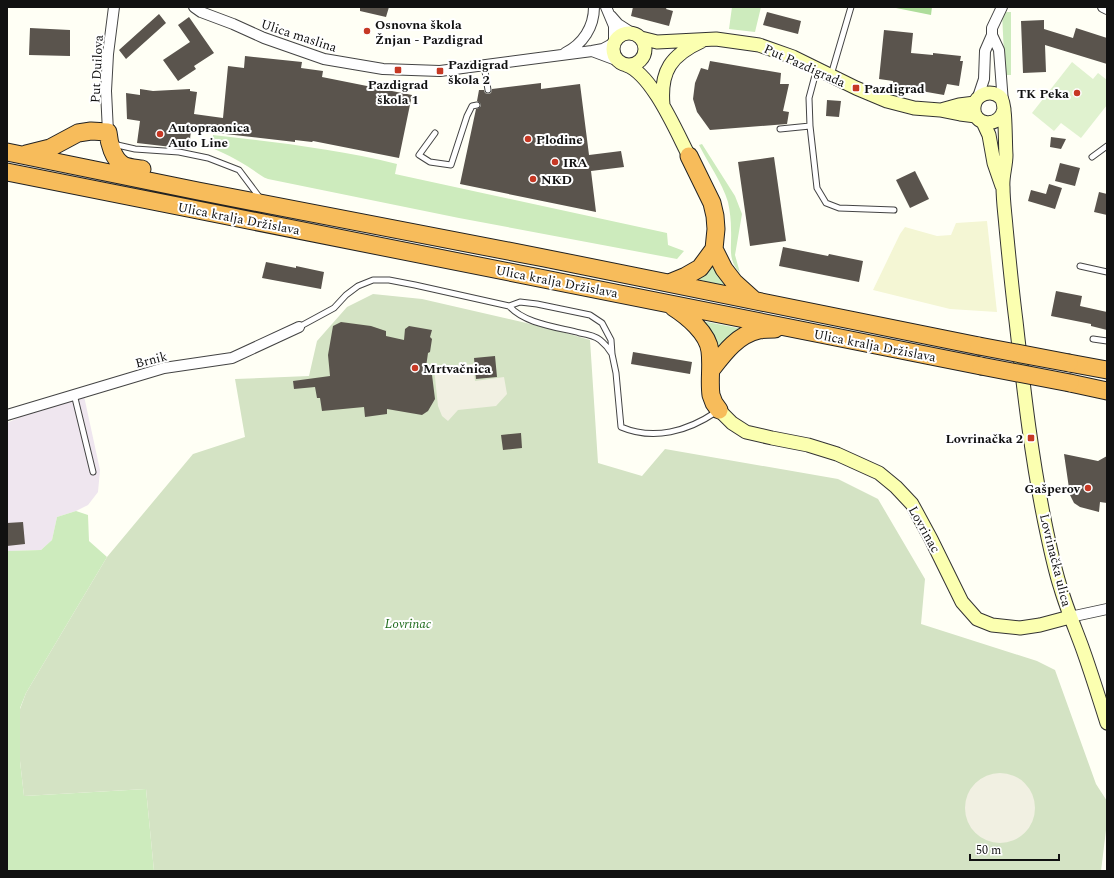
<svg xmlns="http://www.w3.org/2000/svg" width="1114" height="878" font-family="Spectral,serif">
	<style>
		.industrial { fill: #efe6ef }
		.farmland { fill: #f4f6d4 }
		.green { fill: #cdebbd }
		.forest { fill: #aedd9b }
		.cemetery { fill: #d4e3c4 }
		.pitch { fill: #e0f2cf }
		.plaza { fill: #f1f0e2 }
		.building { fill: #5a544d }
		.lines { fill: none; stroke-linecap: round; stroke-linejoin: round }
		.lane-casing { stroke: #444; stroke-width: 7 }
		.street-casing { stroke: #444; stroke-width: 12 }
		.secondary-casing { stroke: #333; stroke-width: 15 }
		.highway-casing { stroke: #222; stroke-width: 19 }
		.lane { stroke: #fff; stroke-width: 5 }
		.street { stroke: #fff; stroke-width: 10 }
		.secondary { stroke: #fbffb0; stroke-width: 13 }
		.highway { stroke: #f7bc5b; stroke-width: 17 }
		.highway-bridge-casing { stroke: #222; stroke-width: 19; stroke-linecap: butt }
		.highway-bridge { stroke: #f7bc5b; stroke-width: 17 }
		.poi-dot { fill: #c63824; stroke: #fff; stroke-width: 1.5 }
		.labels { text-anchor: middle; stroke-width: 4; stroke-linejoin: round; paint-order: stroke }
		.poi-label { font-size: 13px; font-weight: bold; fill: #111; stroke: #fff; text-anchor: start }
		.street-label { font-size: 13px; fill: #111; stroke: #fff }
		.park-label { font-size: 13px; font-style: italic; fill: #216c1e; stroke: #fff }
	</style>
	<rect width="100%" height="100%" fill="#fffff5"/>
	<!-- industrial -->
	<path class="industrial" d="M84,396l16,74 -2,22 -10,13 -12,6 -19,6 -5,23 -11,10 -34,1v-128l33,-15z"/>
	<!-- farmland -->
	<path class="farmland" d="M987,221l10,91 -47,-3 -77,-19 27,-56 5,-7 32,9 14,-1 5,-12z"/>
	<!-- green -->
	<path class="green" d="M732,7h29l-6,25 -26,-3z
		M1007,12h4v63h-6l-3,-62z
		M213,135c62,7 124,14 184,29l-2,10 272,59 1,12 16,6 -7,8 -218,-41 -191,-39c-8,-3 -14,-9 -21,-13 -11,-7 -23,-13 -35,-18z
		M702,144l33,52 7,18 -7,41 5,18c-13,-14 -8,-26 -9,-43 0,-9 -1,-19 -3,-28 -6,-20 -20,-39 -29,-57z
		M714,263l10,20 -1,2 -23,-5 -1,-2z
		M702,321l41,8 -13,8 -14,12z
		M76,511l12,4 1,26 18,16 -81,136 -6,15v53l4,35 122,-7 8,82h-147v-320l34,-1 11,-10 5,-23z"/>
	<!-- forest -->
	<path class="forest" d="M891,7h41l-1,8z"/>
	<!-- cemetery -->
	<path class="cemetery" d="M373,294l49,5 130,30 38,11 8,123 44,13 23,-27 173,30 40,20 47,80 -4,45 116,37 18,9 41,114 11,17v21l-6,49h-947l-8,-82 -122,7 -4,-35v-52l6,-16 81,-136 86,-103 52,-17 -10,-58 74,-3 8,-35 30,-34z"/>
	<!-- pitch -->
	<path class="pitch" d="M1072,62l21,17 5,-6 9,7v25l-26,33 -20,-15 -7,8 -22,-18z"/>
	<!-- plaza -->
	<path class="plaza" d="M473,364l2,17 29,-4 3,17 -11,12 -38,4 -10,11 -6,-5 -4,-10 -4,-38z
		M965 808a35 35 0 1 1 70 0a35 35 0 1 1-70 0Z"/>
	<!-- building -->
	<path class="building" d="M360,7h29l-3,10 -26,-6z
		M633,7h34l-1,2 7,2 -4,15 -38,-10z
		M767,12l34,9 -3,13 -35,-9z
		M159,14l7,9 -40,36 -7,-9z
		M189,17l25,36 -20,13 2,3 -18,12 -15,-21 27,-18 -12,-17z
		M1044,20v9l29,9 3,-10 31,10v26l-62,-19 1,27 -23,1 -2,-52z
		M30,28l40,2v26l-41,-1z
		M884,30l29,3 -2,20 22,2v-2l28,3 -1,5h3l-4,25 -12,-2 -3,11 -23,-4v2l-14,-1 1,-5 -15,-2v-4l-14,-2z
		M245,56l57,6 -1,6 22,3 -1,6 90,18 -13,63 -86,-17 -1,1 -17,-2v2l-104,-12 -2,19 -52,-6 3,-22 -13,-2 -1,-26 14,2v-6l13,2 37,-2v2l7,1 -3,22 29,4 5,-52 16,2z
		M710,61l71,12 -1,11h9l-6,27 6,1 -2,12 -77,6 -13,-18 -4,-13 2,-16 6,-15 7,2z
		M541,83v6l39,-5 9,71 32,-4 3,16 -33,4 5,41 -136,-28 16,-75 3,-1 2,-2 -1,-3 -3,-2 2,-11h5l1,3 3,1 3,-1 1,-4z
		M827,100l14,1 -2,16 -13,-1z
		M1051,137l15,2 -5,10 -11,-2z
		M774,157l12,84 -36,5 -12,-84z
		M1060,163l20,5 -5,18 -20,-5z
		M915,171l14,28 -19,9 -14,-28z
		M1049,184l13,4 -7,21 -27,-8 3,-11 15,4z
		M1099,192l8,2v21l-13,-3z
		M783,247l45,9 1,-2 34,7 -4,21 -80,-16z
		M266,262l30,6v-2l28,6 -3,17 -59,-11z
		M1056,291l26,5 -2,10 27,6v18l-16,-4v-2l-40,-8z
		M341,322l30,4 15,5v5l18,4 1,-11 4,-3 23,4 -2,7 2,2 -2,13 -2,1 -2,14h5l4,32 -7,12 -6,4 -35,-6v5l-22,3 -1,-10 -42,4 -2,-13h-3l-2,-11 -21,2 -1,-8 37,-5 -2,-21 5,-29z
		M633,352l59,10 -2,12 -59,-10z
		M495,356l2,21 -21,2 -2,-21z
		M521,433l1,15 -19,2 -2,-15z
		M1064,454l34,7 9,-5v47l-7,-1 -1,10 -19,-5 -6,-4 -4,-8z
		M23,522l2,22 -18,2v-23z"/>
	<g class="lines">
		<defs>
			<path id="lane" d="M484,65l4,25
				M831,75l20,-68
				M810,126l-1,-28 8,-30
				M780,129l30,-3 7,62 9,15 13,5 55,2
				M435,133l-16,22 11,7 21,3 16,-49 5,-10 5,-1
				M113,144l22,5 44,3 29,6 31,12 21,28
				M1092,157l15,-11
				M1080,266l27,6
				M299,327l35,-19 12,-13 12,-9 15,-6h16l26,5 94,21
				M1093,339l14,2
				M612,354c-3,-5 -7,-10 -12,-14 -5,-4 -14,-6 -20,-7 -23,-6 -55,-9 -71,-27l11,-4 17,2 53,11 12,8 9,17 1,14 4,19 5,54c33,14 67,4 95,-15
				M74,394l19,78"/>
			<path id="street" d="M194,7l7,5 32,12 31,14 60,21 59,10 57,2 152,-20 11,-2 11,-6
				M606,7l8,19v15
				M1103,7l4,2
				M611,16l7,8 14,9
				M992,35l7,15 4,53
				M592,51l24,9
				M565,53c18,-9 29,-26 29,-46
				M978,97l6,-18 1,-28 7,-16v-7l10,-21
				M108,132l-2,-41 2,-37 6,-47
				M7,415l157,-47 68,-10 67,-31
				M1070,617l37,-8"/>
			<path id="secondary" d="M613 49a16 16 0 1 1 32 0a16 16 0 1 1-32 0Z
				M641,38l16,4 59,-3 43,6 34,12 63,31 31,13 27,7 26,2 20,4 16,2
				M626,65c26,9 50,66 63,91
				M663,105c-3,-34 8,-50 39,-64
				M1004,109c-4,20 -32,17 -30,-2 1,-13 18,-19 27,-9 5,6 4,46 5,57 0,11 -4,22 -3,32 0,14 2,27 3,40 3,31 6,63 10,94 8,71 16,142 31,212 4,19 8,38 14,56 6,20 14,39 21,58 9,25 17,51 25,76
				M941,110l18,-5 16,-2
				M983,122l6,13 5,28 8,23
				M719,410l13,13 14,9 26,6 36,7 29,9 42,19 17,14 16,17 19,35 31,63 15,17 15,6 28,3 20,-3 30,-8"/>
			<path id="highway" d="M7,152l191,39 346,67 435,88
				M26,154l24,-6 28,-15 13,-2 17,1c1,11 5,27 15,33 6,3 13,3 19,4
				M689,156l23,47 3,13 1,13 -2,20 10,20 10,13 20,18
				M7,172l974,194
				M669,283l17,-7 14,-8 14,-19
				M673,307c14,9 35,26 37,44 2,15 -1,30 1,44l3,8 5,7
				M1069,363l38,7
				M711,370c13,-17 26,-35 48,-40 5,-1 11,-1 16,-1
				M1070,383l37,8"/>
		</defs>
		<!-- lane casing -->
		<use href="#lane" class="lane-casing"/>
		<!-- street casing -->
		<use href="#street" class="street-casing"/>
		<!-- secondary casing -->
		<use href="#secondary" class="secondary-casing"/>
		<!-- highway casing -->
		<use href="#highway" class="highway-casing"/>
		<!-- lane -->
		<use href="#lane" class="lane"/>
		<!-- street -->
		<use href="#street" class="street"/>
		<!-- secondary -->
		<use href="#secondary" class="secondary"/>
		<!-- highway -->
		<use href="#highway" class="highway"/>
		<defs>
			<path id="highway-bridge" d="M979,346l90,17
				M981,366l89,17"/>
		</defs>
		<!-- highway-bridge casing -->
		<use href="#highway-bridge" class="highway-bridge-casing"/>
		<!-- highway-bridge -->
		<use href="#highway-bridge" class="highway-bridge"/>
	</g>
	<!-- markers -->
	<g class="poi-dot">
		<circle cx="367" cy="31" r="4"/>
		<rect x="394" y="66" width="8" height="8" rx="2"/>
		<rect x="436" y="67" width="8" height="8" rx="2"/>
		<rect x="852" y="84" width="8" height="8" rx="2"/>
		<circle cx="1077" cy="93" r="4"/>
		<circle cx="160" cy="134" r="4"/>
		<circle cx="528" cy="139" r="4"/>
		<circle cx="555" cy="162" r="4"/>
		<circle cx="533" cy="179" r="4"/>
		<circle cx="415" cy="368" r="4"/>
		<rect x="1027" y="434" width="8" height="8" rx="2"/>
		<circle cx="1088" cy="488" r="4"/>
	</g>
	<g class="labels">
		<!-- poi labels -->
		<g class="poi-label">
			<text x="375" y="29">Osnovna škola<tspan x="375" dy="15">Žnjan - Pazdigrad</tspan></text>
			<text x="448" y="69">Pazdigrad<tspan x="448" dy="15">škola 2</tspan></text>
			<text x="398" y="89" text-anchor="middle">Pazdigrad<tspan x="398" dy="15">škola 1</tspan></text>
			<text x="864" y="93">Pazdigrad</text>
			<text x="1069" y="98" text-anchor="end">TK Peka</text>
			<text x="168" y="132">Autopraonica<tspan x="168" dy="15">Auto Line</tspan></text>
			<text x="536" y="144">Plodine</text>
			<text x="563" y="167">IRA</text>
			<text x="541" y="184">NKD</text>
			<text x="423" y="373">Mrtvačnica</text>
			<text x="1023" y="443" text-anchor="end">Lovrinačka 2</text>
			<text x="1080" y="493" text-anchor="end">Gašperov</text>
		</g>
		<!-- street labels -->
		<g class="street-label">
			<text transform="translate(299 35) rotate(18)" y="5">Ulica maslina</text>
			<text transform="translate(805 65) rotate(24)" y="5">Put Pazdigrada</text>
			<text transform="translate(96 69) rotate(-87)" y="5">Put Duilova</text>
			<text transform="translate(239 218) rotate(11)" y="5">Ulica kralja Držislava</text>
			<text transform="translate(557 281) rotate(11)" y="5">Ulica kralja Držislava</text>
			<text transform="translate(875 345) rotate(11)" y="5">Ulica kralja Držislava</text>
			<text transform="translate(151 359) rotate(-14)" y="5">Brnik</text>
			<text transform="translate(925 529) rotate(61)" y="5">Lovrinac</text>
			<text transform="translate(1056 560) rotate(76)" y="5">Lovrinačka ulica</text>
		</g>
		<!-- park labels -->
		<g class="park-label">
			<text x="408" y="628">Lovrinac</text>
		</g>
	</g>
	<!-- border -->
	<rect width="1114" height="878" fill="none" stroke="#111111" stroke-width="16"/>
	<!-- scale -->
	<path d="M970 854v6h89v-6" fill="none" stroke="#111111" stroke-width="2"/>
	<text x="976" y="854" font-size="12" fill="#111111" stroke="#ffffff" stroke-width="3" paint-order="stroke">50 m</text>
</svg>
